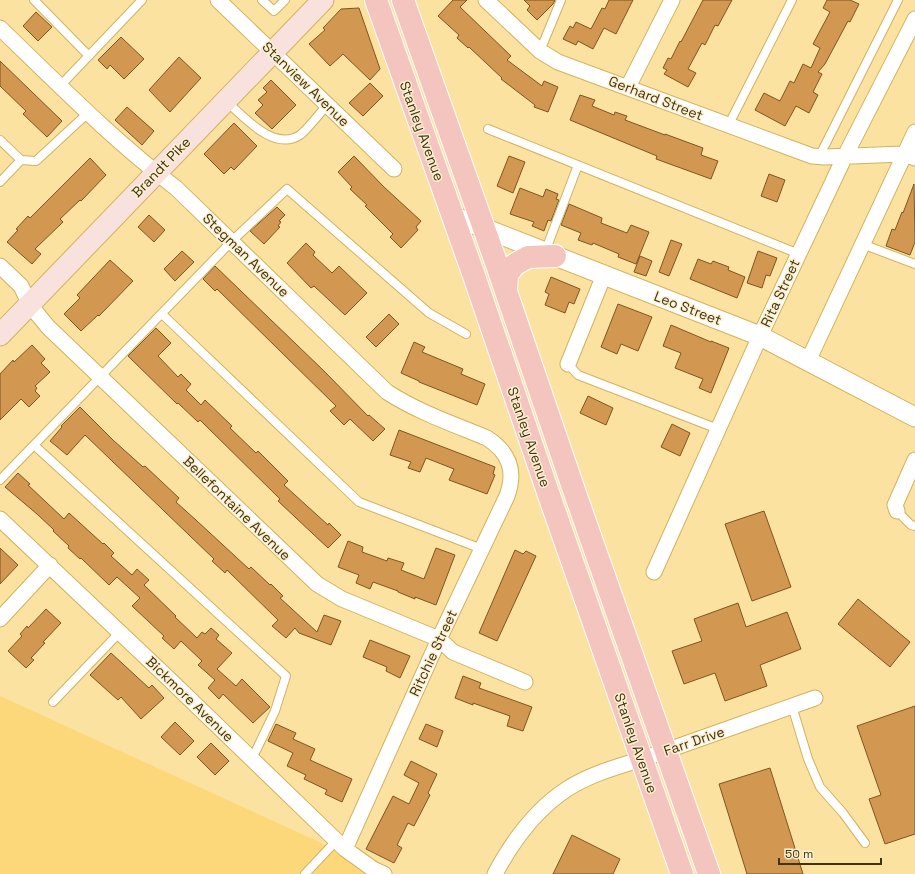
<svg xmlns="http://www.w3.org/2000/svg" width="915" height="874" font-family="'Space Grotesk',sans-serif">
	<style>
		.built { fill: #fcd87b }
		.building { fill: #d29751; stroke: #7f5521 }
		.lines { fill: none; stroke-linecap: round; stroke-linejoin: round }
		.service-casing { stroke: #d2b25f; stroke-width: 10 }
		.minor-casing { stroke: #d2b25f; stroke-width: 17 }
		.tertiary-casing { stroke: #d2b25f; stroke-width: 21 }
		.secondary-casing { stroke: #d2b25f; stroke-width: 23 }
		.primary-casing { stroke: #fff; stroke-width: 24 }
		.service { stroke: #fff; stroke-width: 8 }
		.minor { stroke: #fff; stroke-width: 15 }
		.tertiary { stroke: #fff; stroke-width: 19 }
		.secondary { stroke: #f9e2de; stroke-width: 21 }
		.primary { stroke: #f4c5be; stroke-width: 22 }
		.labels { text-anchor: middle; stroke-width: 3; stroke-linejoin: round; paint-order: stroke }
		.street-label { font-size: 14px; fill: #40330f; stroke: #fdf0d1 }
	</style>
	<rect width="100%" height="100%" fill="#fce2a1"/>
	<!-- built -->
	<path class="built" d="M0,696l317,145 72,33h-389z"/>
	<!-- building -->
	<path class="building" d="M453,0h14l-7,7 51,49 -4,4 35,26 2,-5 14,6 -10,25 -14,-5 1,-2 -34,-26 1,-1 -33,-31 -1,1 -11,-10 2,-3 -21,-19z
		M524,0h31l-2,4 -16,16 -10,-10 3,-4z
		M609,0h24l-17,34 -12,-6 -11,21 -15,-8 -2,4 -13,-6 7,-13 3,2 3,-6 15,7 11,-21 3,1z
		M703,0h29l-14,26 -3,-1 -10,20 -3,-2 -14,26 8,4 -8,14 -24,-13 3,-4 -4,-2 5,-10 3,1 9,-18 1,1z
		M827,0h23l9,4 -9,18 -2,-1 -23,43 -7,8 4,2 -9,18 5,3 -9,18 -13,-7 -11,20 -30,-16 9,-17 16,8 10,-20 4,2 9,-19 8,4 9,-20 -7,-4 17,-32 -7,-4z
		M359,8l21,61 -10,11 -27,-26 -13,12 -21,-22 16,-14 -2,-2 18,-19z
		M36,12l16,15 -14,14 -15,-15z
		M121,37l23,22 -20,20 -14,-14 -3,4 -9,-9z
		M179,57l22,21 -31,34 -21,-22z
		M0,61l62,60 -15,16 -24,-23 3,-3 -26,-25z
		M271,80l25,25 -24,24 -17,-16 8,-8 -5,-5 9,-8 -4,-4z
		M370,83l13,13 -20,20 -14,-13z
		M580,95l15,5 -3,6 22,9 1,-3 12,4 -2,4 40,15v-1l38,14 -2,7 17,6 -7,18 -55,-20 1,-3 -87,-36z
		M127,107l27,24 -12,14 -27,-25z
		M234,123l23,23 -23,24 -3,-3 -7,7 -20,-20z
		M354,156l30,31 37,34 -5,6 2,3 -17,18 -11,-11 3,-3 -28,-28 2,-1 -17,-16 2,-2 -14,-15z
		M509,156l16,6 -12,31 -16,-7z
		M90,158l16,17 -25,26 -1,-1 -20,19 3,3 -28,27 6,5 -9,10 -25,-22 11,-12 -2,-1 12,-13 2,2z
		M769,174l16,6 -8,22 -16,-6z
		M914,184l1,58 -5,13 -24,-9 6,-17 3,1 7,-18 1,1z
		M520,188l23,9 3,-8 12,5 -2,5 3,1 -8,21 -3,-1 -4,11 -12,-5 2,-4 -24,-8z
		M569,204l33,14 -1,5 26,10 4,-8 18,7 -13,32 -18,-7 1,-3 -26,-11 -1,2 -14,-5 3,-7 -20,-8z
		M277,207l8,8 -6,6 2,1 -3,4 2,1 -16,17 -14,-13z
		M149,215l16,15 -11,12 -16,-15z
		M671,240l11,4 -13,32 -10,-4z
		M306,243l9,9 -2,3 19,18 7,-7 28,27 -22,22 -31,-29 -3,2 -24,-25z
		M182,251l12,11 -19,19 -11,-12z
		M758,251l19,7 -7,18 -4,-1 -4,13 -15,-5z
		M640,256l12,5 -6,15 -12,-4z
		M698,259l13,5 2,-3 16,6 -1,3 17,7 -8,21 -47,-19z
		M110,260l23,21 -34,35 -1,-1 -17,16 -17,-17 16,-16 -3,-3z
		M215,266l109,105 44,45 1,-1 16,14 -12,12 -23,-22 -6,6 -14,-14 6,-5 -119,-117 -2,2 -12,-12z
		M551,277l29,12 -6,15 -5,-2 -4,11 -20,-8 4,-11 -4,-2z
		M618,304l34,13 -14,34 -17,-7 -4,10 -16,-7z
		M389,314l10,10 -23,23 -10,-10z
		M671,325l40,17v-1l18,7 -18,45 -12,-5 4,-9 -28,-11 6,-15 -18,-7z
		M156,328l15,15 -13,13 20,21 3,-3 10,10 -5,6 15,15 4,-5 27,26 -2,2 26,25 2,-2 30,30 -4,4 44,40 1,-2 12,12 -13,13 -50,-47 2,-2 -80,-79 -2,2 -20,-19 -1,1 -49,-48z
		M414,342l11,5 -3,5 41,17 -2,5 24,10 -8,21 -58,-23v-1l-18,-8z
		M32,345l13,14 -4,4 9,9 -15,14 2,2 -2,3 5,5 -11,11 -8,-8 -21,21v-46l13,-14 1,2z
		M588,396l25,12 -7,17 -26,-12z
		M80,407l33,33 30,27 2,-1 34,32 -3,4 21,19 52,48 2,-2 19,18 1,-1 12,12 -3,2 37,34 7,-17 17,6 -10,24 -32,-12 -4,-5 -9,10 -14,-12 6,-6 -51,-50 -2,3 -13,-12 2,-2 -129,-124 -18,20 -17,-14 12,-14 -1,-1z
		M672,424l18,9 -10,23 -19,-9z
		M399,430l96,37 -2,7 2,1 -8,19 -38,-14 5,-11 -28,-11 -6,14 -12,-4 3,-6 -21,-7z
		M18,473l12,11 -2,1 36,34 5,-6 34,31 1,-1 10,10 -3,3 21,19 5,-6 12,11 -5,5 32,31 -1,1 22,21 5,-6 3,2 6,-6 8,7 -3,4 16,14 -15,16 19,17 6,-7 28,28 -17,16 -30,-29 -4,5 -11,-11 7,-8 -17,-15 4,-4 -21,-20 -7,8 -12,-11 2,-2 -32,-30 8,-8 -23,-21 -8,8 -28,-27 -1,1 -12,-11 1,-2 -16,-15 1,-1 -17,-16 -32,-27z
		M764,511l27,76 -39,14 -27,-77z
		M348,541l15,6 -1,5 25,9 1,-3 16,5 -3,7 23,9 12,-31 19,7 -19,50 -21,-8v2l-17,-7v-1l-25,-9 -3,7 -14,-6 3,-8 -21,-8z
		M0,548l18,17 -18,19z
		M515,550l8,4 3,-3 10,5 -39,85 -18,-8z
		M858,599l52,43 -20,25 -52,-43z
		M738,603l8,24 41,-15 14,37 -41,16 7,21 -42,15 -10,-28 -31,11 -12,-33 30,-10 -8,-22z
		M46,609l15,14 -18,19 2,1 -14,15 3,2 -8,8 -18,-17 14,-15 -2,-2 7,-8 1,2z
		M370,640l40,16 -10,22 -14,-7 1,-4 -24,-10z
		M111,653l38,35 3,-3 12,13 -23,21 -20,-22 -3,3 -28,-25z
		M463,676l18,7 -2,5 53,19 -9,24 -16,-5 3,-10 -37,-13v2l-18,-7z
		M915,706v128l-30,10 -16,-45 12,-4 -24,-69z
		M175,722l19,19 -14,14 -19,-18z
		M276,724l20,9 -3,6 22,10 -5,11 42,19 -10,23 -17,-8 2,-4 -23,-11 2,-4 -19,-9 6,-13 -25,-12z
		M426,724l17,7 -6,16 -18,-8z
		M211,743l18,18 -14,14 -18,-18z
		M411,761l26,13 -9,19 2,2 -16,31 -6,-3 -11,22 5,3 -8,15 -28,-14 27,-53 16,8 10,-21 -15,-8z
		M770,768l33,106h-56l-28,-90z
		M572,835l48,24 -7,15h-60z"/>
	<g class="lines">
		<defs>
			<path id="service" d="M34,0l55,56
				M262,0l12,11 11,-11
				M540,51l21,-51
				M60,86l82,-86
				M226,101c18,16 48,51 74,34 7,-5 21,-23 27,-30
				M728,126l64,-126
				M488,129l311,125
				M0,140l21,20 15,1 52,-48
				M819,157l79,-157
				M0,182l21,-22
				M862,244l53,20
				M545,252l33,-87
				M162,314l197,188 123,47
				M568,364l10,11 140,54
				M34,445l252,231 -11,35 -23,48
				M0,480l232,-239 55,-52 142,124 37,21
				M897,511l14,14 4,1
				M53,702l67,-70
				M792,706l16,53 12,28 23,26 22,30
				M305,874l31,-33"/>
			<path id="minor" d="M218,0l176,169
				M486,0l54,51 18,11 254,94 13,1 79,-3 11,4
				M0,28c57,55 113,112 176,160l211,204c31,20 66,32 100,46 23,15 29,33 20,58l-68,143 -94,210
				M628,87l44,-87
				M0,266l21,20 9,19 18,22 269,257 25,15 97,40 14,13 72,30
				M808,361l107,-229
				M568,364l36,-89
				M897,511l-2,-6 20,-45
				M0,519l168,159 177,171 28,20 11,5
				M654,572l106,-236 85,-180 70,-137
				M0,619l50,-54
				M495,874c18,-34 40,-64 72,-85 26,-17 58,-24 87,-34 54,-19 107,-38 161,-57"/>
			<path id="tertiary" d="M453,216l307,120 155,81"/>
			<path id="secondary" d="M0,335l323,-335"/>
			<path id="primary" d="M376,0l97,273 79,231 130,370
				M403,0l94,265 79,231 133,378
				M506,291l1,-16 7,-10 14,-8 27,-1"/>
		</defs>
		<!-- service casing -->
		<use href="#service" class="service-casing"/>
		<!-- minor casing -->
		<use href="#minor" class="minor-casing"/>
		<!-- tertiary casing -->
		<use href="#tertiary" class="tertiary-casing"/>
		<!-- secondary casing -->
		<use href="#secondary" class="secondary-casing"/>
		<!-- primary casing -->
		<use href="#primary" class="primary-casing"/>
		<!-- service -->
		<use href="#service" class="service"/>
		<!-- minor -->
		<use href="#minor" class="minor"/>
		<!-- tertiary -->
		<use href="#tertiary" class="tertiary"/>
		<!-- secondary -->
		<use href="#secondary" class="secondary"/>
		<!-- primary -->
		<use href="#primary" class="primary"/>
	</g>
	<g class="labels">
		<!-- street labels -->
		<g class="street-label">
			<text transform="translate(306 84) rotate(44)" y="5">Stanview Avenue</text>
			<text transform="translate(656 98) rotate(21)" y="5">Gerhard Street</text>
			<text transform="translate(422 131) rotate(70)" y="5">Stanley Avenue</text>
			<text transform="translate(161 167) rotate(-46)" y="5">Brandt Pike</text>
			<text transform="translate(246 255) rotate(44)" y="5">Stegman Avenue</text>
			<text transform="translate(780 293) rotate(-65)" y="5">Rita Street</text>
			<text transform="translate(688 308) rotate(21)" y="5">Leo Street</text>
			<text transform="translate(529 437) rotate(71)" y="5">Stanley Avenue</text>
			<text transform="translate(237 508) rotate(44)" y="5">Bellefontaine Avenue</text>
			<text transform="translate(433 653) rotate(-65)" y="5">Ritchie Street</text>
			<text transform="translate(190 699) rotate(44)" y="5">Bickmore Avenue</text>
			<text transform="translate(694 741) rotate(-19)" y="5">Farr Drive</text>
			<text transform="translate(636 743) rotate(71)" y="5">Stanley Avenue</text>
		</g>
	</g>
	<!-- scale -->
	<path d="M779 858v6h102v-6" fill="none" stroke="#40330f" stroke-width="2"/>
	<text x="785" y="858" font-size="12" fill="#40330f" stroke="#fdf0d1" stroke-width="3" paint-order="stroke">50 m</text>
</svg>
